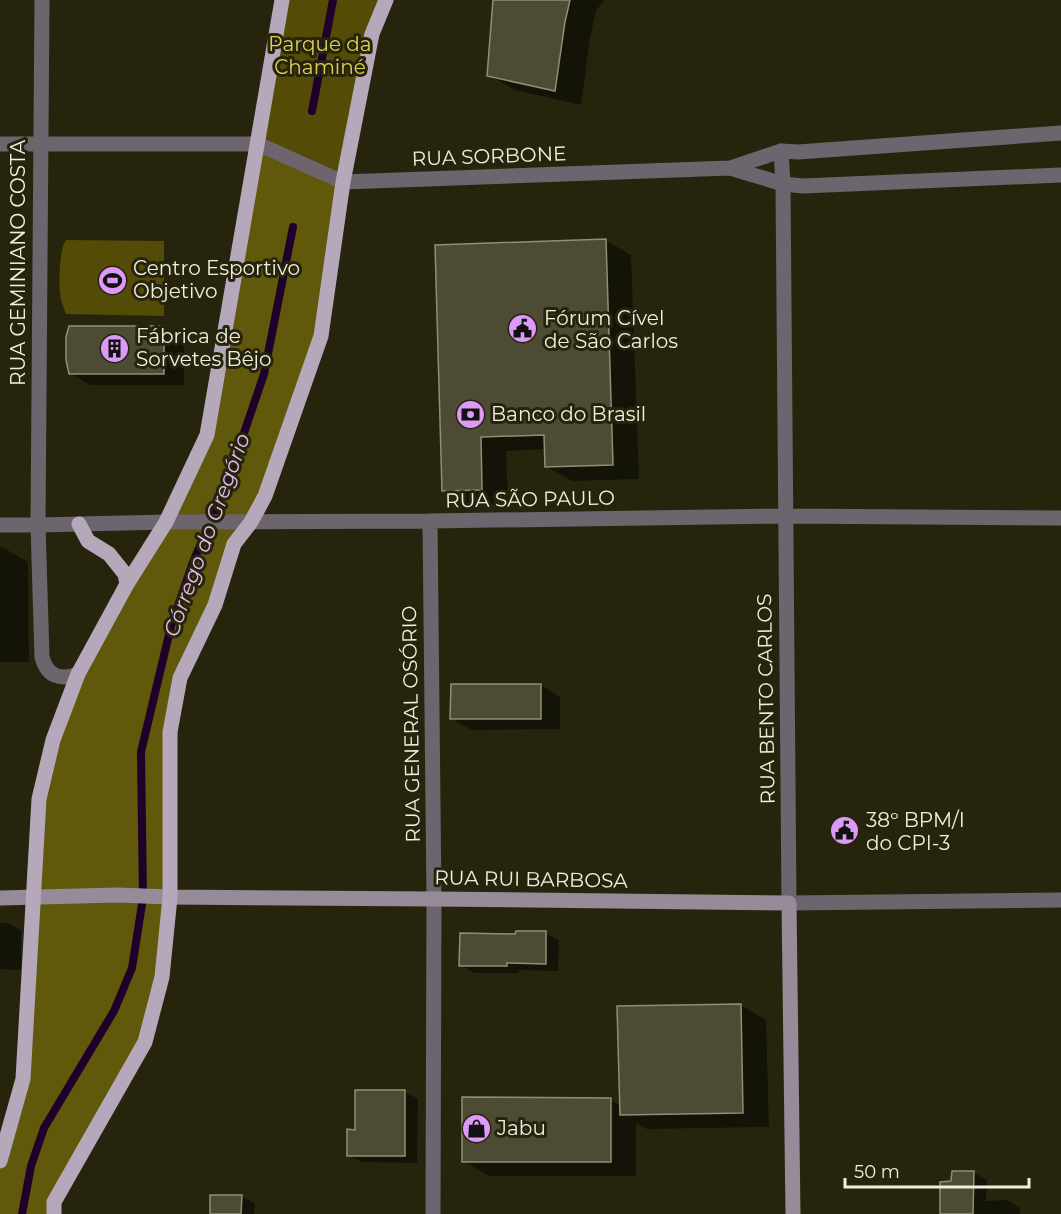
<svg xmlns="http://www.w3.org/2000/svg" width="1061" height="1214" font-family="Montserrat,sans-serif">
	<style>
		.green { fill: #534b06 }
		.forest { fill: #60580a }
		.shadow { fill: #0007 }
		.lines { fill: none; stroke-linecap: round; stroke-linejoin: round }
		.stream { stroke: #1f002a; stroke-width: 8 }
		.building { fill: #4e4b34; stroke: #918e75; stroke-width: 1.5 }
		.minor { stroke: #6c656e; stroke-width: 15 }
		.tertiary { stroke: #6c656e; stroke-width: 15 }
		.secondary { stroke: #958b99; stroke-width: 15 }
		.primary { stroke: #b5a8bb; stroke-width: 15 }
		.labels { text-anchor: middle; stroke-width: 6; stroke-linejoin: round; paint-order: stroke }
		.park-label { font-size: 20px; fill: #dfcf53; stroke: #27240e }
		.street-label { font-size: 20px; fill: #efeee0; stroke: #27240e }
		.poi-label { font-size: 20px; fill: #efeee0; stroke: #27240e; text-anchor: start }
		.water-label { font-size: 21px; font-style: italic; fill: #e4bcf3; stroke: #27240e }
	</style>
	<rect width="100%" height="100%" fill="#27240e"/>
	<!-- green -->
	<path class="green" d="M282,0h104l-43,182 -85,-38z
		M66,240l98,1v75l-98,-2c-2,-5 -4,-10 -5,-15 -3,-11 -2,-50 5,-59z"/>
	<!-- forest -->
	<path class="forest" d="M258,144l85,38 -22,154 -70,186 -71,156 -10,219 -25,145 -91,172h-54v-53l23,-82 10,-181 20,-158 154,-305z"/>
	<!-- shadow -->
	<path class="shadow" d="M495,0h109l-8,11 -6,27 -9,67 -66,-15 -26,-15z
		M605,240l26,15 8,224 -67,2 -26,-15v-17l-40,2 2,53 -38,1 -26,-15z
		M164,327l20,12v46h-94l-20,-12z
		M0,547h2l26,15 1,100h-29z
		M541,685l19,12v32l-88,1 -20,-11z
		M0,923h8l13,7v40l-21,-1z
		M546,933l13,7 -1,31 -39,-1v3h-45l-13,-8 56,-30z
		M740,1005l26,15 3,107 -122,2 -11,-6v53h-147l-26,-15 148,-61 10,6z
		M357,1091l48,1 13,7 -1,64 -55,-1 -14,-7 9,-24z
		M973,1172l14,8 -1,21 21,-1 13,8v6h-79l12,-31z
		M242,1196l13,8 -1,10h-43z"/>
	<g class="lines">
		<!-- stream -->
		<path class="stream" d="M312,111l21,-111
			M22,1214l9,-48 13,-38 70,-117 18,-43 11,-70 -2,-146 30,-126 22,-64 33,-76 38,-112 29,-147"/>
	</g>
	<!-- building -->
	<path class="building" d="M493,0h77l-5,22 -10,69 -68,-15z
		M606,239l7,226 -68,2 -1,-32 -63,2 1,53 -40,1 -7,-246z
		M69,326h95v48h-95l-3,-14v-23z
		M451,684h90v35h-91z
		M516,931h30v33l-39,-1v3h-48l1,-33 55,1z
		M741,1004l2,109 -123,2 -3,-109z
		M355,1090h50v66h-58v-27l8,1z
		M462,1097l149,1v64h-149z
		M952,1171h22l-1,43h-33v-32l11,-1z
		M210,1195h32l-1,19h-31z"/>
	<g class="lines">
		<!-- minor -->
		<path class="minor" d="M42,0l-4,525 4,132c5,19 18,24 36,17
			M1061,133l-263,19 -17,-1 2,33 20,2 258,-11
			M0,144h258l85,38"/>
		<!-- tertiary -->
		<path class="tertiary" d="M730,168l53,16 6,719 272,-3
			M343,182l387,-14 51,-17
			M430,521l4,378 -1,315
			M0,525h38l128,-3 264,-1 355,-5 276,2"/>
		<!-- secondary -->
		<path class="secondary" d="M0,898l117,-3 53,2 264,2 355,4 4,311"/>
		<!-- primary -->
		<path class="primary" d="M79,524l9,17 21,13 16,20 2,10
			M0,1161l23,-82 16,-280 14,-59 25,-66 49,-90 39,-62 41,-87 75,-435
			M54,1214v-12l91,-160 17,-65 8,-80v-165l10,-54 35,-73 19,-61 17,-22 14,-26 56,-160 22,-154 29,-148 14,-34"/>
	</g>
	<!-- icons -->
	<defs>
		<symbol id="stadium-disc" viewBox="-11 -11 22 22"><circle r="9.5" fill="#dc99f5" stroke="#27240e"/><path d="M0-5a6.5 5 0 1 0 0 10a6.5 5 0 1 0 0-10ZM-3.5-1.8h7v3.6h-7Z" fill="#111"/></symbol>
		<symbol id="civic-disc" viewBox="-11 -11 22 22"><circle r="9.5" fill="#dc99f5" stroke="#27240e"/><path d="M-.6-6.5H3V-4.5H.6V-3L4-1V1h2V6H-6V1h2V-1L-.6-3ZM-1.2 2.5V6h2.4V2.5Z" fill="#111"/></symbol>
		<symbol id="building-disc" viewBox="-11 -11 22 22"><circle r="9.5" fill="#dc99f5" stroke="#27240e"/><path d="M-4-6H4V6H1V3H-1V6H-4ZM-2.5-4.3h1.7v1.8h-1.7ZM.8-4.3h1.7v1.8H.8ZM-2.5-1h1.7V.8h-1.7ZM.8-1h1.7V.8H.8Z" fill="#111"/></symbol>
		<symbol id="bank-disc" viewBox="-11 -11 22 22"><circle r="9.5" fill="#dc99f5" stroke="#27240e"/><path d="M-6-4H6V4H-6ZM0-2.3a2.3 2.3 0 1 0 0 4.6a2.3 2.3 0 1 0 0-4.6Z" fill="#111"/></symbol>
		<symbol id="shop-disc" viewBox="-11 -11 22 22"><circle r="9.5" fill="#dc99f5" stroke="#27240e"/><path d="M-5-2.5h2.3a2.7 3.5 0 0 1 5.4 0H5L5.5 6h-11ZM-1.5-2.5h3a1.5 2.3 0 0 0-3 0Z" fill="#111"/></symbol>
	</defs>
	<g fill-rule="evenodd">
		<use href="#stadium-disc" x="96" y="264" width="33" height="33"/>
		<use href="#civic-disc" x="506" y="312" width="33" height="33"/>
		<use href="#building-disc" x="98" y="332" width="33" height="33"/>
		<use href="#bank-disc" x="454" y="398" width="33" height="33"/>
		<use href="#civic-disc" x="828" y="814" width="33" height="33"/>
		<use href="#shop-disc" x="460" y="1112" width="33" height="33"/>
	</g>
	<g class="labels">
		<!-- park labels -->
		<g class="park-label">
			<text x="320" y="51">Parque da<tspan x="320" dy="23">Chaminé</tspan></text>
		</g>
		<!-- street labels -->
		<g class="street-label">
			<text transform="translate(489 156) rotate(-2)" y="7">RUA SORBONE</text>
			<text transform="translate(18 263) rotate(-90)" y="7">RUA GEMINIANO COSTA</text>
			<text transform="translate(530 499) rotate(-1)" y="7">RUA SÃO PAULO</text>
			<text transform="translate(766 699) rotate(-91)" y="7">RUA BENTO CARLOS</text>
			<text transform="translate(411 724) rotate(-91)" y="7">RUA GENERAL OSÓRIO</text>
			<text transform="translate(531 879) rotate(1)" y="7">RUA RUI BARBOSA</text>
		</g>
		<!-- poi labels -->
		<g class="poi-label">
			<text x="133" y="275">Centro Esportivo<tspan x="133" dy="23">Objetivo</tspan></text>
			<text x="544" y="325">Fórum Cível<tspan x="544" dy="23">de São Carlos</tspan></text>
			<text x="136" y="343">Fábrica de<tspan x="136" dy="23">Sorvetes Bêjo</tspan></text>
			<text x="491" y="421">Banco do Brasil</text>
			<text x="866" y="827">38º BPM/I<tspan x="866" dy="23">do CPI-3</tspan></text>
			<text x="497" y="1135">Jabu</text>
		</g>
		<!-- water labels -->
		<g class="water-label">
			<text transform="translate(207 535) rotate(-70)" y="7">Córrego do Gregório</text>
		</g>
	</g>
	<!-- scale -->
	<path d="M845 1178v9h184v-9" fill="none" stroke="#efeee0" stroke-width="3"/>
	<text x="854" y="1178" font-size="18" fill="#efeee0" stroke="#27240e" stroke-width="4.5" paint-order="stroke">50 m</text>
</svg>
